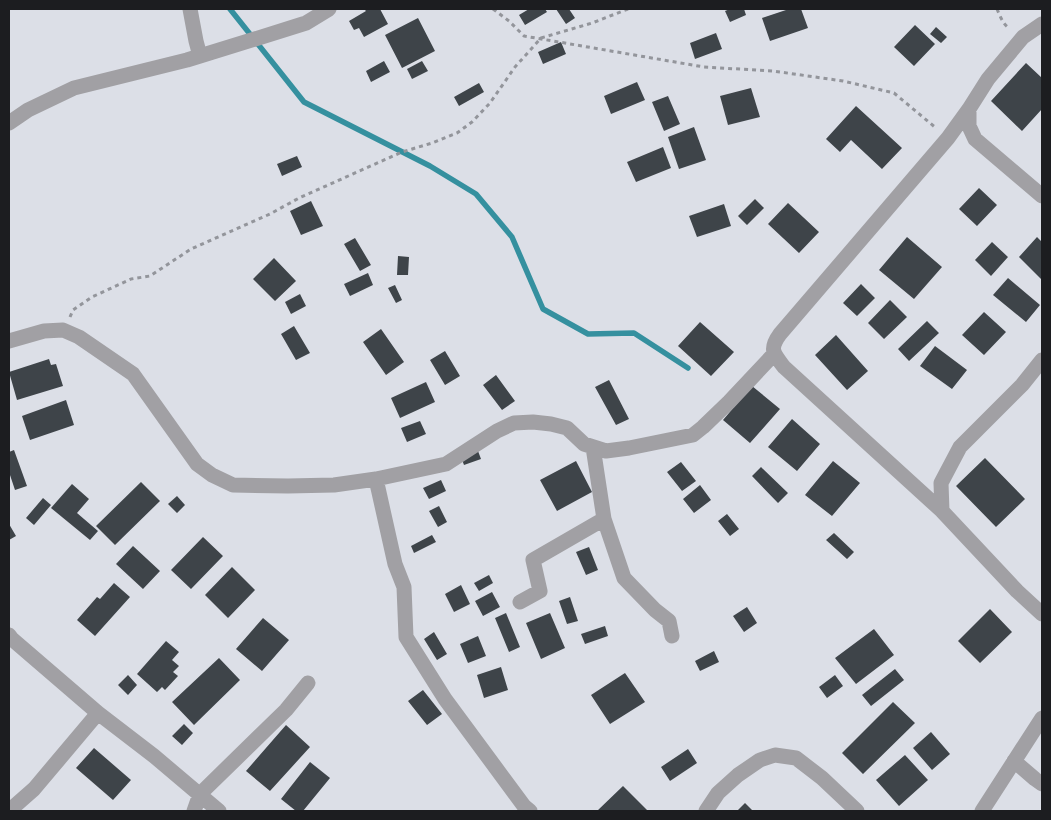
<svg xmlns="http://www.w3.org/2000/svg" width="1051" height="820" font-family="'Work Sans',sans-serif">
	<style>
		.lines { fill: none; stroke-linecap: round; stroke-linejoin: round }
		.stream { stroke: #35909f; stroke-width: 5.5 }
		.building { fill: #3e4449 }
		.path { stroke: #93959b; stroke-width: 3; stroke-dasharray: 4 4; stroke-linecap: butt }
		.street { stroke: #a1a0a4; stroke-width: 15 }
	</style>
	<rect width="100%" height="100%" fill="#dcdfe7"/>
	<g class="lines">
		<!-- stream -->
		<path class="stream" d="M230,9l74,93 126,64 46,28 36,43 31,72 45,25 46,-1 54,35"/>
	</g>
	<!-- building -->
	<path class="building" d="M364,9h16l8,15 -24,13 -5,-9 -5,2 -5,-9 17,-10z
		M529,9h16l2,3 -22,13 -6,-10z
		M556,9h13l6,9 -9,6z
		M730,9h14l2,6 -16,7 -5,-11z
		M789,9h12l7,19 -38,13 -8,-23z
		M418,18l17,33 -33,17 -17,-33z
		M915,25l20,19 -21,22 -20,-19z
		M936,27l11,10 -6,6 -11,-9z
		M716,33l6,16 -27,10 -5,-16z
		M561,42l5,12 -23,10 -5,-12z
		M384,61l6,11 -19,10 -5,-11z
		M422,61l6,10 -16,8 -5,-10z
		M1026,63l16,15v31l-20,22 -31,-30z
		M637,82l8,18 -34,14 -7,-18z
		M479,83l5,9 -25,14 -5,-9z
		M751,88l9,29 -32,8 -8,-29z
		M668,96l12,28 -16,7 -12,-29z
		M856,106l46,42 -20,21 -31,-29 -11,12 -14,-13z
		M694,127l12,33 -27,9 -11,-32z
		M663,147l8,21 -35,14 -9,-20z
		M297,156l5,11 -20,9 -5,-12z
		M979,188l18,17 -20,21 -18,-17z
		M755,199l9,9 -17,17 -9,-9z
		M311,201l12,25 -22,9 -11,-24z
		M788,203l31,29 -20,21 -31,-29z
		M724,204l7,22 -34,11 -8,-21z
		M907,237l35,30 -28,32 -35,-29z
		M1037,237l5,5v38l-23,-23z
		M355,238l16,27 -11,6 -16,-27z
		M992,242l16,15 -17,19 -16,-16z
		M398,256l11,1 -1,18h-11z
		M274,258l22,23 -21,20 -22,-22z
		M368,273l5,12 -23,11 -6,-12z
		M1008,278l32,27 -14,17 -33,-27z
		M861,284l14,14 -18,18 -14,-13z
		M395,285l7,15 -6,3 -8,-15z
		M300,294l6,12 -15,8 -6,-12z
		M890,300l17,17 -23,22 -16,-16z
		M984,312l22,20 -22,23 -22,-20z
		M927,321l12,12 -30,28 -11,-12z
		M700,322l34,30 -23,24 -33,-30z
		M294,326l16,27 -14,7 -15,-26z
		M381,329l23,33 -18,13 -23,-33z
		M836,335l32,36 -21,19 -32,-35z
		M935,346l32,24 -15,19 -32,-23z
		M445,351l15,25 -15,9 -15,-25z
		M49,359l2,6 5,-1 7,22 -46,14 -8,-28z
		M496,375l19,26 -13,9 -19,-25z
		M609,380l20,39 -13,6 -21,-38z
		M426,382l9,20 -35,16 -9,-20z
		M752,386l28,23 -30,34 -27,-23z
		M66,400l8,25 -44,15 -8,-24z
		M792,419l28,25 -23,27 -29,-24z
		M420,421l6,13 -19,8 -6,-14z
		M14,450l13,36 -12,4 -6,-18v-20z
		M478,451l3,8 -17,6 -3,-8z
		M985,458l40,41 -29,28 -40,-41z
		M576,461l16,31 -35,19 -17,-31z
		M833,461l27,22 -28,33 -27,-21z
		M681,462l15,19 -14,10 -15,-19z
		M761,467l27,26 -10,10 -26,-27z
		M441,480l5,11 -17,8 -6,-11z
		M141,482l19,19 -45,44 -19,-19z
		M72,484l17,15 -12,14 21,18 -8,9 -39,-32z
		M700,485l11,15 -17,13 -11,-14z
		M177,496l8,9 -8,8 -9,-9z
		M43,498l8,7 -17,20 -8,-7z
		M439,506l8,16 -9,5 -9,-16z
		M727,514l12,15 -9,7 -12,-15z
		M9,524l7,12 -7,4z
		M834,533l20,19 -7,7 -21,-19z
		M432,535l4,7 -22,11 -3,-7z
		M203,537l20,19 -32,33 -20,-19z
		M133,546l27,25 -17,18 -27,-25z
		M589,547l9,23 -12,5 -10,-23z
		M232,567l23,23 -27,28 -23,-23z
		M489,575l4,8 -14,8 -5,-8z
		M114,583l16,14 -35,39 -18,-16 20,-23 3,2z
		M461,585l9,19 -16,8 -9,-18z
		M492,592l8,15 -17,9 -8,-15z
		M570,597l8,24 -11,3 -8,-23z
		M747,607l10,16 -13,9 -11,-16z
		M990,609l22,23 -32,31 -22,-22z
		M506,613l14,34 -11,5 -14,-34z
		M550,613l15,35 -24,11 -15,-36z
		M263,618l26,22 -27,31 -26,-22z
		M605,626l3,10 -23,8 -4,-10z
		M874,629l20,26 -38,29 -21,-26z
		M434,632l13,22 -10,6 -13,-21z
		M478,636l8,20 -18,7 -8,-19z
		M166,641l13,11 -7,8 7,6 -6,6 5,4 -13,14 -3,-3 -5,5 -20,-18z
		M714,651l5,11 -19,9 -5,-10z
		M219,658l21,22 -46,45 -22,-23z
		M501,667l7,23 -24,8 -7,-23z
		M895,669l9,11 -33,26 -9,-11z
		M625,673l20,29 -35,22 -19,-29z
		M128,675l9,10 -9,10 -10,-10z
		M835,675l8,11 -16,12 -8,-11z
		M423,690l19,24 -15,11 -19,-24z
		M893,702l22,21 -52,51 -21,-21z
		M184,724l9,9 -11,12 -10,-9z
		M286,725l24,22 -40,44 -24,-20z
		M931,732l19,22 -18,16 -19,-22z
		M94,748l37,32 -18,20 -37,-32z
		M688,749l9,14 -27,18 -9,-14z
		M905,755l23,25 -29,26 -23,-26z
		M310,762l20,16 -27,33h-7l-15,-12z
		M623,786l25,25h-51z
		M745,803l8,8h-16z"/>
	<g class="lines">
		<!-- path -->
		<path class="path" d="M493,9l16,12 15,15 180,31 69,4 70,10 51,12 42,35
			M997,9c3,7 6,15 12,19
			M70,317l3,-7 19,-13 39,-18 19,-3 41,-27 79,-35 29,-16 103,-46 30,-9 25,-10 15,-11 18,-19 25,-36 26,-29 51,-15 36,-14"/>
		<!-- street -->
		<path class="street" d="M190,9l6,32 4,15
			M1042,24l-19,13 -35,42 -19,30v17l6,13 67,57
			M9,123l19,-13 46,-22 113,-28 68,-21 51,-16 23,-14
			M9,341l35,-10 19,-1 16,7 54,37 64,90 15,11 21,10 55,1 46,-1 42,-6 70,-15 51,-33 17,-8 19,-1 18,2 16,4 17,16 22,7 23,-3 64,-13 10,-8 26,-25 45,-48
			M1042,360l-20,25 -62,62 -19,36 1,28 75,80 25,23
			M593,447l11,72 20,59 31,32 14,11 3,15
			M376,479l19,85 9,23 2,50 39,62 79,107 6,5
			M942,511l-158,-144c-11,-14 -15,-18 -4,-33l168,-196 21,-29
			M520,602l20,-11 -7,-31 71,-41
			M9,635l3,4 86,74 56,43 65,55
			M1014,761l21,18 7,5
			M9,811l25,-22 64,-76
			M194,811l6,-17 86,-84 22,-27
			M706,811l12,-18 20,-18 22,-15 15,-5 21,3 26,20 35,33
			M982,811l60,-93"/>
	</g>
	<!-- border -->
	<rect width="1051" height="820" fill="none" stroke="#1c1d20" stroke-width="20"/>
</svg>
